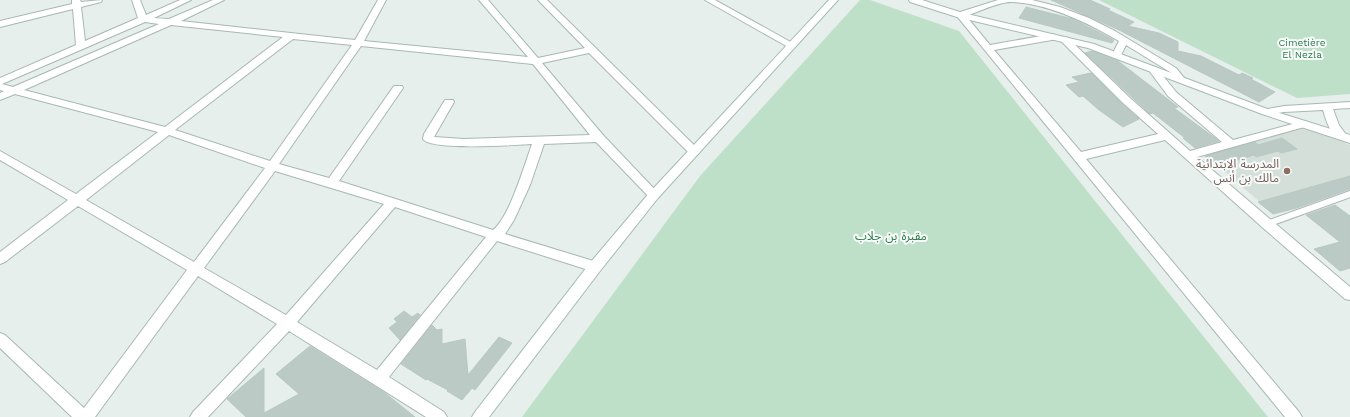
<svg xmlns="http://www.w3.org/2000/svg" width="1350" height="417" font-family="'Work Sans','Noto Sans Arabic',sans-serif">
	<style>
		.built { fill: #d4dfda }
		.green { fill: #bfe0c8 }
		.building { fill: #bbcac4; stroke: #b8c9c2 }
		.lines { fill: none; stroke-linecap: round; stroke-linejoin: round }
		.lane-casing { stroke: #a8b8b2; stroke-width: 8 }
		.street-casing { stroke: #a8b8b2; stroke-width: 2 }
		.secondary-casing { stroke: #a4bbb3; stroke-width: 2 }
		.lane { stroke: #fff; stroke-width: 6 }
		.street { fill: #fff; fill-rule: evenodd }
		.secondary { fill: #fff; fill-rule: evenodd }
		.education-dot { fill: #8d6e63; stroke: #f7fbf9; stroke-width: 1.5 }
		.labels { text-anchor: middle; stroke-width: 4; stroke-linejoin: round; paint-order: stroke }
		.far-park-label { font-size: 10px; fill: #2d7a4b; stroke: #f7fbf9 }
		.education-label { font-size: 12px; fill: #785e54; stroke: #f7fbf9; text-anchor: end }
		.park-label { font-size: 12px; fill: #2d7a4b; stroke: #f7fbf9 }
	</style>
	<rect width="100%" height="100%" fill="#e6efeb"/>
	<!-- built -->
	<path class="built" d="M1303,129l19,4 28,12v44l-82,20 -65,-56z"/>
	<!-- green -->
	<path class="green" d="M860,0h10l89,31 309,386h-746l178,-241z
		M1099,0h251v94l-53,4z"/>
	<!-- building -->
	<path class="building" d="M1051,0h39l20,9 -2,1 26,12 -6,4 31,7 19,9v9l23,5 38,19 3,-2 11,5 -2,1 24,13 -16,10 -142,-73z
		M1026,7l47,12 41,21 -2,3 -93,-25z
		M1092,51l26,10 60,46 -4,1 45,33 -24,7 -12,-10h2l-32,-25 -3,1 -65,-61z
		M1091,73l30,30 18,16 -16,8 -24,-17 -16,-14 -4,1 -13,-12 13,-3 -7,-5z
		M1282,138l15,11 -16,4 -3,-2 -22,6 -2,-2 -36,11 -13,-10 50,-14 3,3z
		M1350,176v13l-53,19 -24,6 -15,-12z
		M1335,205l15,11v52l-10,3 -26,-22 26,-7 -34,-27z
		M404,311l8,6 6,-4 2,2 -20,25 -11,-12 8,-6 -3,-3z
		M432,325l5,5 5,-1v15l23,-5 3,36 31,-38 13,6 -37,47 -3,-2 -10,12 -15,-9 1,-1 -21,-11 -1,1 -25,-16z
		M310,346l75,47 30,24h-169l-19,-18 37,-31v45l35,-19 -23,-20z"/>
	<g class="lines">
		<defs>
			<path id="lane" d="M1267,224l83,-30"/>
			<path id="street" d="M72,0h8l1,2 21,-2 -1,2 -20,5 4,34 53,-23 -6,-18h8l6,15 34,-15h11l-37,18 15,1 44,-19h11l-43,21 174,19 23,-40h8l-22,41 164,16 -49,-57h9l50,58 47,-10 -47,-48h9l153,151 -2,3h-8l-101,-101 -47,10 61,72 57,60 -2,3 -4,1 -4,-1 -54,-56 -52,2 -14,41 -16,35 -9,14 95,29 1,4 -1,4 -5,1 -98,-31 -108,136 55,35 3,5h-21l-137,-86 -81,86h-18l3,-5 84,-88 -79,-48 -103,141h-23l-72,-69v-15l5,2 79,73 103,-138 -109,-64 -73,56 -5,2v-12l68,-52 -68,-40v-9l76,43 82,-62 -143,-38 -15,6v-7l4,-2 -4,-1v-12l76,-33 -3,-36 -73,18v-6l72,-17zM145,22l14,2 -146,63 -11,-3zM171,25l112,12 -118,90 -141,-37zM293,39l59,6 -82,116 -95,-31zM361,46l172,18 57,71 -126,4 -30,-2 20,-35 -1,-2h-8l-21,34 -1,5c7,12 92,6 109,5 -7,20 -23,74 -39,86l-154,-49 64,-93 -1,-2h-8l-65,92 -50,-14zM169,135l96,33 -71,94 -108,-62zM275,171l109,33 -98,111 -82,-47zM395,207l91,30 -109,133 -80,-48z
				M705,0h10l81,45 -5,3 -3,-1z
				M998,0h34l28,7 29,11 26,13 61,37 9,11 -5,3 -4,-1 -6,-9 -44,-27 -6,12h-6l-2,-2 7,-14c-31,-18 -69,-37 -106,-39 -13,-1 -35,10 -47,14l24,29 62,-11 3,1 2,2 -2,2 -3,1 -58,10 87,102 77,-18 -36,-32 -62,-62 5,-3 3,1 62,60 60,53 32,-9 -54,-46 -20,-27 2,-2h6l20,25 57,48 71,-19 4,1 1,2 -1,2 -111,31 153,130v13l-5,-1 -83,-72 -97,-87 -79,19 213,253 3,5h-17l-329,-402 1,-2z
				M1350,102v6l-17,1 6,16 8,11 -1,3c-14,3 -20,-19 -23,-29l-39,2 -18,3 -5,-3 1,-2 22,-4z"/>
			<path id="secondary" d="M829,0h9l-180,198 -58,73 -111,146h-17l3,-5 115,-149 60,-71z
				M909,0h13l41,13 131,31 176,66 80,25v8l-88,-29 -174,-66 -131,-31 -47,-15z"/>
		</defs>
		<!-- lane casing -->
		<use href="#lane" class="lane-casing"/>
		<!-- street casing -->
		<use href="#street" class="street-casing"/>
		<!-- secondary casing -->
		<use href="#secondary" class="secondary-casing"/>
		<!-- lane -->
		<use href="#lane" class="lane"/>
		<!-- street -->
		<use href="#street" class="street"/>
		<!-- secondary -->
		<use href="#secondary" class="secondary"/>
	</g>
	<!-- markers -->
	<circle class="education-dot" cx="1287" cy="171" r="4"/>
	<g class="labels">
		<!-- far-park labels -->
		<g class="far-park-label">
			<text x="1302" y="46">Cimetière<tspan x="1302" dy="12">El Nezla</tspan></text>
		</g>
		<!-- education labels -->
		<g class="education-label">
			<text x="1279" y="168">المدرسة الابتدائية<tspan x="1279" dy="14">مالك بن أنس</tspan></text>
		</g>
		<!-- park labels -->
		<g class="park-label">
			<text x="891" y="240">مقبرة بن جلاب</text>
		</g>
	</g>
</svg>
